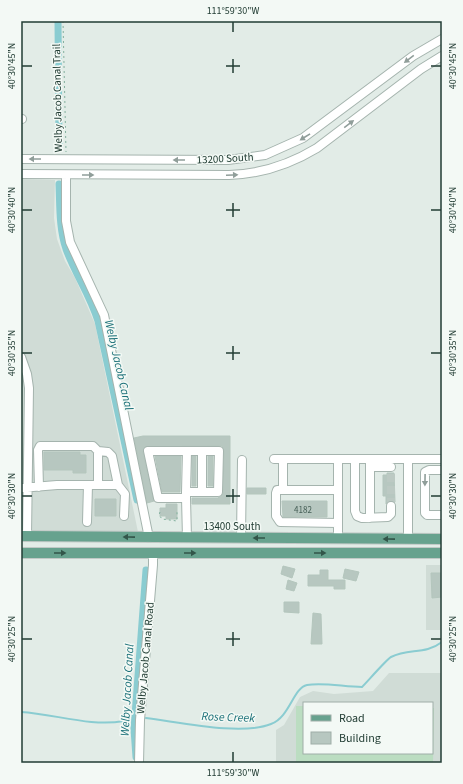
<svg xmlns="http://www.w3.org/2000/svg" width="463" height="784" font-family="'Source Sans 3',sans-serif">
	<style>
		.built { fill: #d0dcd6; fill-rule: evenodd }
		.green { fill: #bbddc1 }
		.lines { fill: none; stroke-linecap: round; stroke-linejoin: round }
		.stream { stroke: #8accd1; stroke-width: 2 }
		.canal { stroke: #8accd1; stroke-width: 7 }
		.building { fill: #b7c7c0; stroke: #b4c6bd }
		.minor-tunnel { stroke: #bcc9c3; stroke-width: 8; stroke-dasharray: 8 4; stroke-linecap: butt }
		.minor-casing { stroke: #a5b4ae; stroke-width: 10 }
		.major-casing { stroke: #c1c9c6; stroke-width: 12 }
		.path { stroke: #82b09e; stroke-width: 1; stroke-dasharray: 2 3; stroke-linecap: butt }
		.minor { stroke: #fff; stroke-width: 8 }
		.major { stroke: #67a28e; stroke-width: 10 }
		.oneway { fill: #909e9a }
		.oneway2 { fill: #33564a }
		.ticks { fill: none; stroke: #223d34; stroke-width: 1.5 }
		.labels { text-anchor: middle; stroke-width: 3; stroke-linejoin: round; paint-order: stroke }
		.number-label { font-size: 9px; fill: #476057 }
		.street-label { font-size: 11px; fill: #223d34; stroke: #f3f9f5 }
		.water-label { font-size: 12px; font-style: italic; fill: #1c7179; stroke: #f3f9f5 }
		.neatline { fill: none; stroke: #223d34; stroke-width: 1.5 }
		.ticks-label { font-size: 10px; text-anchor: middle; fill: #223d34 }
	</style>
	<rect width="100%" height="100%" fill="#e2ece7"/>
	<!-- built -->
	<path class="built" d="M21,179l34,1 -1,38 3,21 8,22 10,17 20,46 43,208 -117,-2z
		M426,565h16v65h-16z
		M389,673h53v90h-166v-33l8,-5 16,-28 13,-6 21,3 39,-3zM304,703h128v50h-128z"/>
	<!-- green -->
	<path class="green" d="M296,706h8v47h128v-45h2l-1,55h-137z"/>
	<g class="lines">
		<!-- stream -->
		<path class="stream" d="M21,712c34,2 69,15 103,9
			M146,718c33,4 95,18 125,6 19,-7 22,-36 36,-39 16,-3 38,2 55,2 5,-5 25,-28 29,-30 18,-9 34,-2 51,-15"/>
		<!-- canal -->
		<path class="canal" d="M58,21l1,126
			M59,184c1,22 0,44 7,65 9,25 24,46 32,72l39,179
			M136,757l-2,-28 12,-159"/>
	</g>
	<!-- building -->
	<path class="building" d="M143,436h87v68h-38v-6h26l5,-4 1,-43 -2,-5h-3l-74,1 -2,5 11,49 -7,2 -13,-65z
		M44,452h36v3h6v18h-13v-3h-29z
		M181,456l-1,36h-18l-7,-36z
		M192,456h4v30h-4z
		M208,456h5v30h-5z
		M387,473h7l1,29 -4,-1 -5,3v-8h-3v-21h4z
		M247,488h19v6h-19z
		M95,499h21v17h-21z
		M282,501h45v16h-44z
		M166,504h11v15h-11v-3h-6v-8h6z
		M283,566l12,3 -3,9 -11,-4z
		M345,569l14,3 -3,9 -13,-3z
		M320,570h8v10h17v9h-11v-3h-26v-11h12z
		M431,573h11v24l-10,1z
		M288,580l9,3 -3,8 -8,-2z
		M284,602h15v11l-15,-1z
		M313,613l8,1 1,30h-11z"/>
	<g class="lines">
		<!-- minor-tunnel -->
		<path class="minor-tunnel" d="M391,506v-33"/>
		<defs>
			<path id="minor" d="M21,119h1
				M21,159l207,1 37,-5 38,-17 110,-82 29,-17
				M21,174l208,1c32,-1 60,-10 88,-27l104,-79 21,-13
				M66,175v46l4,21 34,73 45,223
				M21,357l6,17 2,14 -2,148
				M187,451l-1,41h16
				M274,459h168
				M283,459v31h55v-31
				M355,459v52l2,5 5,2 26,-1 3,-3v-8
				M408,459v80
				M370,467h21
				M442,470h-13l-4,2v41l2,2h15
				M98,485v-34l10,1 4,4 6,29
				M39,487l-1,-37 2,-4h53l5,5
				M21,488l36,-3h61l7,9 -1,22
				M283,490h-6l-1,3v23l4,6 58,1
				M186,492v6h-28l-10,-47c24,0 47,0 71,0l-1,41h-16v-41
				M186,498l1,40
				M370,518v-59
				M87,522l1,-37
				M241,538l1,-78
				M338,539v-49
				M139,763l1,-43 13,-155v-12"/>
			<path id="major" d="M21,536l421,3
				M21,553h421"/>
		</defs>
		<!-- minor casing -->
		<use href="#minor" class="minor-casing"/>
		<!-- major casing -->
		<use href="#major" class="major-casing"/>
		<!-- path -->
		<path class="path" d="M63,21l3,131
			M160,512l-1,3 3,4 15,2v-10"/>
		<!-- minor -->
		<use href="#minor" class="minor"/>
		<!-- major -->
		<use href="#major" class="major"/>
	</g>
	<!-- one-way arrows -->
	<defs><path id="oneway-solid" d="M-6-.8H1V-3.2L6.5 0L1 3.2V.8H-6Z"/></defs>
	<g class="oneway">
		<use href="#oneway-solid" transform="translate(409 59) rotate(143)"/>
		<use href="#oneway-solid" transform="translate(349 124) rotate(-37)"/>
		<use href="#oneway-solid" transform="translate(305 137) rotate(148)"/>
		<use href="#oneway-solid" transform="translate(35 159) rotate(-180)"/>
		<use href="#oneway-solid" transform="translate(179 160) rotate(-180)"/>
		<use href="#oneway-solid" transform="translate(88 175)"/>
		<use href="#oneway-solid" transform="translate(232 175) rotate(-2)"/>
		<use href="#oneway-solid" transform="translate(425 480) rotate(91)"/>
	</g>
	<g class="oneway2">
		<use href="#oneway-solid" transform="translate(129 537) rotate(-179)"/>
		<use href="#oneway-solid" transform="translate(259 538) rotate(-180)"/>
		<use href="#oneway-solid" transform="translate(389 539) rotate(-179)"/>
		<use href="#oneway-solid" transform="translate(60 553)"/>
		<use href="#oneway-solid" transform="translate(190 553)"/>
		<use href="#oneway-solid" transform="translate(320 553)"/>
	</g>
	<!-- ticks -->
	<path class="ticks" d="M233,22v10M233,59v14M22,66h10M226,66h14M431,66h10M233,203v14M22,210h10M226,210h14M431,210h10M233,346v14M22,353h10M226,353h14M431,353h10M233,489v14M22,496h10M226,496h14M431,496h10M233,632v14M22,639h10M226,639h14M431,639h10M233,752v10"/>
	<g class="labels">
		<!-- number labels -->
		<g class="number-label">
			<text x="303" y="513">4182</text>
		</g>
		<!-- street labels -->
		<g class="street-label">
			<text transform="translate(57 98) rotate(-91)" y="4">Welby Jacob Canal Trail</text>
			<text transform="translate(225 158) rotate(-3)" y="4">13200 South</text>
			<text x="232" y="530">13400 South</text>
			<text transform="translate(145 658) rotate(-85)" y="4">Welby Jacob Canal Road</text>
		</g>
		<!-- water labels -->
		<g class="water-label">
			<text transform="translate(119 365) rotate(77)" y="4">Welby Jacob Canal</text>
			<text transform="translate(127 690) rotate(-87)" y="4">Welby Jacob Canal</text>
			<text transform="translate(228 717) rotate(2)" y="4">Rose Creek</text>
		</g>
	</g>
	<!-- border -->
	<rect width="463" height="784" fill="none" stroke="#f3f9f5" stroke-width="44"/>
	<!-- legend -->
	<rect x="303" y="702" width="130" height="52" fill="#f3f9f5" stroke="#9faea8"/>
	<rect x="311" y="715" width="20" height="6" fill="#67a28e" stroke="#9faea8"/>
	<text x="339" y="722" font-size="12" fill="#223d34">Road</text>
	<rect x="311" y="732" width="20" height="12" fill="#b7c7c0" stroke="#9faea8"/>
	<text x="339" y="742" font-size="12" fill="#223d34">Building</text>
	<rect x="22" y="22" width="419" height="740" class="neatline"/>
	<g class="ticks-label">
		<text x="233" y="14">111°59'30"W</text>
		<text transform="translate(11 66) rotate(-90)" y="4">40°30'45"N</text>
		<text transform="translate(452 66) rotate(-90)" y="4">40°30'45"N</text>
		<text transform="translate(11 210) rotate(-90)" y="4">40°30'40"N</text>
		<text transform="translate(452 210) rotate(-90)" y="4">40°30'40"N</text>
		<text transform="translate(11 353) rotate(-90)" y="4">40°30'35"N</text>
		<text transform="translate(452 353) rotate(-90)" y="4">40°30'35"N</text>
		<text transform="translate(11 496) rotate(-90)" y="4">40°30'30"N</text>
		<text transform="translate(452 496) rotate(-90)" y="4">40°30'30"N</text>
		<text transform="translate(11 639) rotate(-90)" y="4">40°30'25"N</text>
		<text transform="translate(452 639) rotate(-90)" y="4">40°30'25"N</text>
		<text x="233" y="776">111°59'30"W</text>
	</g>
</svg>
